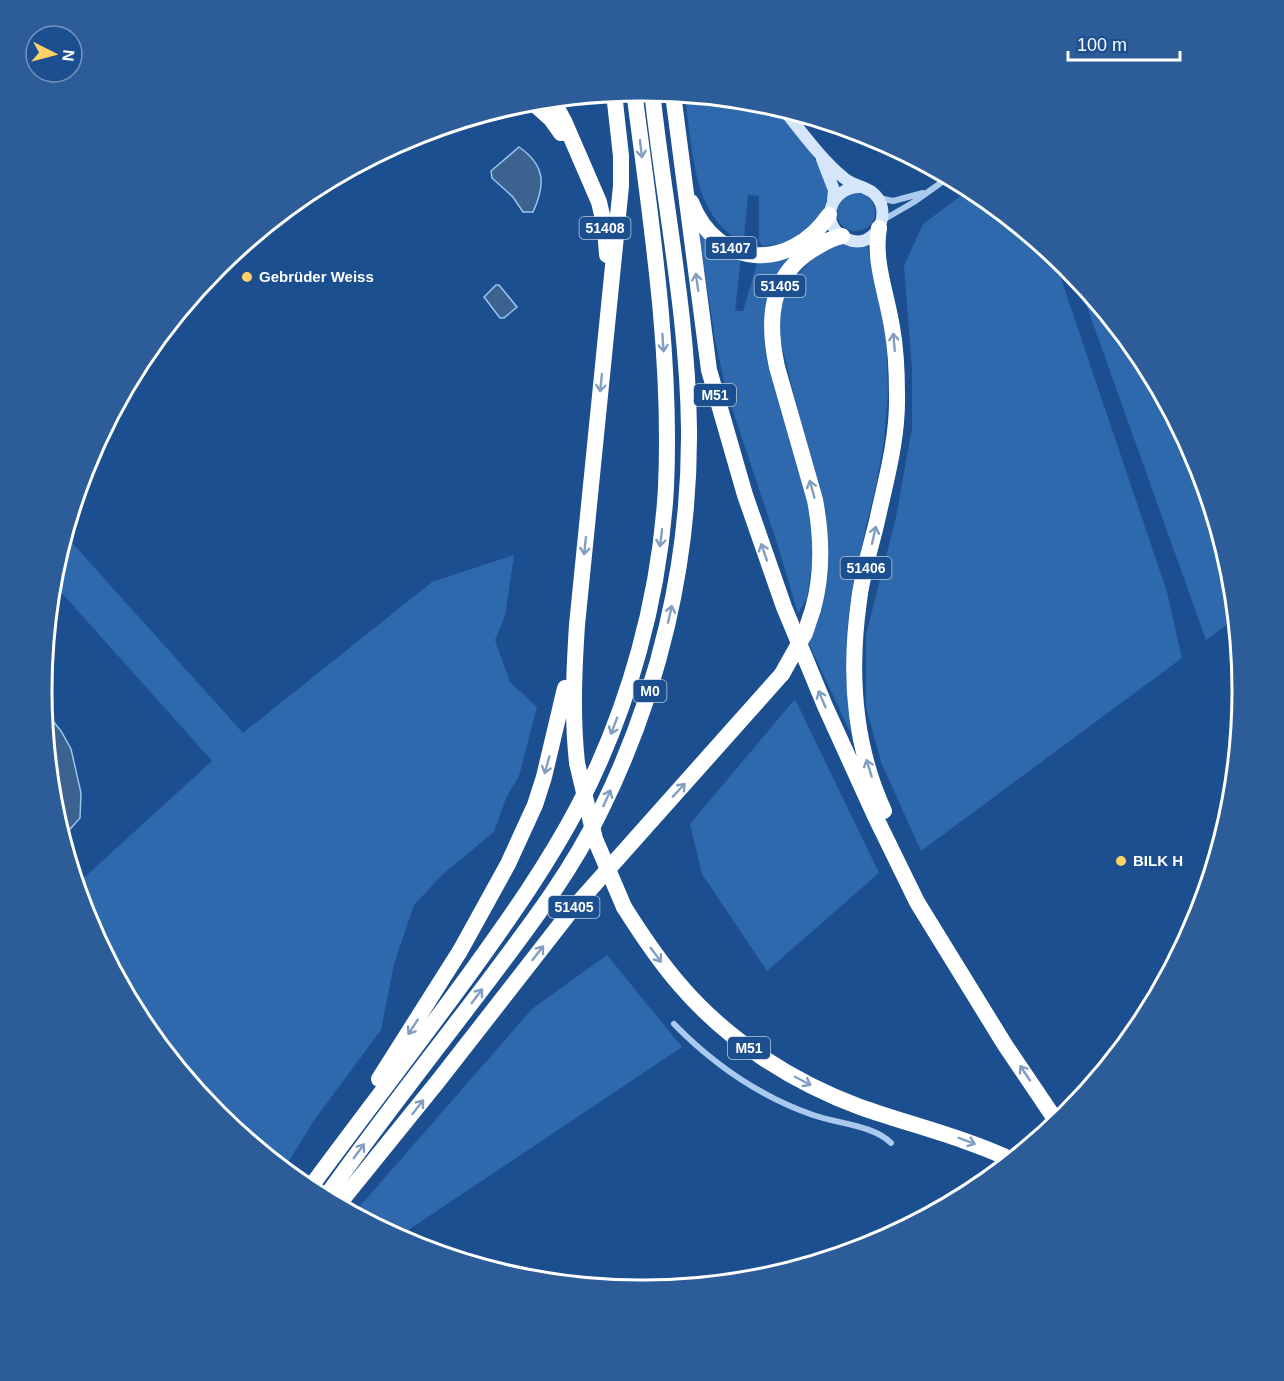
<svg xmlns="http://www.w3.org/2000/svg" width="1284" height="1381" font-family="Arial,sans-serif">
	<style>
		.green { fill: #2e69ad }
		.water { fill: #3c6290; stroke: #9cc4f0; stroke-width: 1.5 }
		.lines { fill: none; stroke-linecap: round; stroke-linejoin: round }
		.street { stroke: #a9c9ee; stroke-width: 6 }
		.secondary { stroke: #d6e6fa; stroke-width: 12 }
		.highway { stroke: #fff; stroke-width: 16 }
		.highway-bridge { stroke: #fff; stroke-width: 16 }
		.oneway { stroke: #829ec1 }
		.poi-dot { fill: #ffd166; stroke: #1b4f8f; stroke-width: 2 }
		.labels { text-anchor: middle; stroke-width: 4.5; stroke-linejoin: round; paint-order: stroke }
		.shield { fill: #1b4f8f; stroke: #bbcadd; stroke-width: 1.5 }
		.shield-label { font-size: 14px; font-weight: bold; fill: #fff }
		.poi-label { font-size: 15px; font-weight: bold; fill: #fff; stroke: #1b4f8f; text-anchor: start }
		.rim { fill: none; stroke: #fff; stroke-width: 3 }
	</style>
	<rect width="100%" height="100%" fill="#1b4f8f"/>
	<!-- green -->
	<path class="green" d="M685,95l74,7c27,8 68,65 69,93 0,31 -39,51 -66,51l-3,-5v-45l-11,-1 -4,44 -7,1c-12,-9 -21,-18 -28,-31 -16,-27 -20,-82 -24,-114z
		M970,189l83,66 114,337 15,66 -261,193 -40,-89 -15,-55v-72l30,-118 16,-89v-58l-8,-104 19,-42z
		M837 212a19 19 0 1 1 38 0a19 19 0 1 1-38 0Z
		M697,221l44,36 -6,54h8l15,-51 55,-18 -42,50 -7,34 5,37 40,136 5,50 -7,49 -9,16 -19,-65 -53,-159 -11,-50z
		M838,241l29,4 12,49 7,41 2,59 -4,47 -7,40 -11,45 -18,93 -2,47 12,83 -49,-105 14,-43 -26,-195 -18,-71 1,-32 13,-24 28,-28z
		M1077,279l64,78 55,104 35,113 4,45 -29,21z
		M65,535l178,198 189,-151 82,-27 -9,61 -10,24 15,42 27,25 -18,69 -13,22 -12,34 -51,42 -29,31 -20,59 -13,66 -66,89 -31,50 -67,-54 -74,-91 -55,-104 -11,-36 135,-123 -159,-178 1,-10z
		M795,699l84,174 -112,98 -65,-97 -12,-50z
		M607,955l75,92 -284,190 -44,-24 178,-204z"/>
	<!-- water -->
	<path class="water" d="M519,147c26,18 27,37 14,65h-10l-10,-15 -21,-19 -1,-7z
		M496,285h3l18,22 -13,11h-4l-16,-21z
		M44,710l17,21 10,18 10,44 -1,25 -17,19 -10,-30z"/>
	<g class="lines">
		<!-- street -->
		<path class="street" d="M879,198l14,3 30,-8
			M883,220l31,-18 35,-25
			M674,1024c40,41 85,72 139,91 25,9 60,10 78,28"/>
		<!-- secondary -->
		<path class="secondary" d="M783,109c19,23 38,50 61,69 8,7 20,8 28,14 24,18 3,60 -25,47 -29,-13 -18,-52 13,-52
			M822,159l12,31 -1,10"/>
		<!-- highway -->
		<path class="highway" d="M673,94l36,276 36,125 39,112 41,99 50,110 42,86 88,143 52,77
			M552,99l12,22 35,81 6,26 2,27
			M531,101l20,18 10,14
			M691,202c26,67 99,70 138,13
			M879,228c-6,33 8,67 13,99 4,22 5,46 5,68 1,43 -11,85 -20,126 -6,26 -15,53 -18,80 -10,71 -5,145 25,210
			M813,609c10,-36 9,-72 2,-109l-38,-133c-10,-46 -8,-90 35,-117 10,-6 18,-12 30,-14
			M577,763c-5,-47 -3,-91 0,-138l44,-439v-30l-7,-63
			M624,907c17,27 35,54 56,78 47,55 112,97 180,122 51,18 103,30 152,53
			M379,1079l81,-128 48,-87 27,-59 9,-28 21,-89
			M309,1189c53,-72 109,-144 162,-217 39,-54 77,-108 108,-167 50,-97 81,-208 87,-318 6,-132 -15,-265 -32,-396
			M325,1198c52,-73 107,-143 161,-214 41,-55 84,-110 114,-172 59,-119 90,-250 89,-382 -1,-114 -25,-226 -37,-339
			M338,1205l101,-125 131,-168 212,-238"/>
		<!-- highway-bridge -->
		<path class="highway-bridge" d="M782,674l23,-41 8,-24
			M577,763l18,76 29,68"/>
	</g>
	<!-- one-way arrows -->
	<defs><path id="oneway-shaft" d="M-6 0H5M1.5-3L5.5 0L1.5 3" fill="none" stroke-width="1.6" stroke-linecap="round" stroke-linejoin="round" transform="scale(1.5)"/></defs>
	<g class="oneway">
		<use href="#oneway-shaft" transform="translate(641 149) rotate(83)"/>
		<use href="#oneway-shaft" transform="translate(697 282) rotate(-98)"/>
		<use href="#oneway-shaft" transform="translate(894 342) rotate(-95)"/>
		<use href="#oneway-shaft" transform="translate(663 343) rotate(86)"/>
		<use href="#oneway-shaft" transform="translate(601 383) rotate(96)"/>
		<use href="#oneway-shaft" transform="translate(812 489) rotate(-106)"/>
		<use href="#oneway-shaft" transform="translate(874 535) rotate(-77)"/>
		<use href="#oneway-shaft" transform="translate(661 538) rotate(97)"/>
		<use href="#oneway-shaft" transform="translate(585 546) rotate(96)"/>
		<use href="#oneway-shaft" transform="translate(764 552) rotate(-109)"/>
		<use href="#oneway-shaft" transform="translate(670 614) rotate(-77)"/>
		<use href="#oneway-shaft" transform="translate(822 699) rotate(-113)"/>
		<use href="#oneway-shaft" transform="translate(614 726) rotate(111)"/>
		<use href="#oneway-shaft" transform="translate(547 765) rotate(106)"/>
		<use href="#oneway-shaft" transform="translate(869 768) rotate(-107)"/>
		<use href="#oneway-shaft" transform="translate(679 790) rotate(-47)"/>
		<use href="#oneway-shaft" transform="translate(607 798) rotate(-66)"/>
		<use href="#oneway-shaft" transform="translate(538 953) rotate(-52)"/>
		<use href="#oneway-shaft" transform="translate(656 955) rotate(53)"/>
		<use href="#oneway-shaft" transform="translate(477 996) rotate(-53)"/>
		<use href="#oneway-shaft" transform="translate(413 1027) rotate(123)"/>
		<use href="#oneway-shaft" transform="translate(1025 1073) rotate(-124)"/>
		<use href="#oneway-shaft" transform="translate(803 1081) rotate(28)"/>
		<use href="#oneway-shaft" transform="translate(418 1107) rotate(-52)"/>
		<use href="#oneway-shaft" transform="translate(967 1141) rotate(21)"/>
		<use href="#oneway-shaft" transform="translate(359 1151) rotate(-54)"/>
	</g>
	<!-- markers -->
	<g class="poi-dot">
		<circle cx="247" cy="277" r="6"/>
		<circle cx="1121" cy="861" r="6"/>
	</g>
	<g class="labels">
		<!-- shield labels -->
		<g class="shield">
			<rect x="579.5" y="217" width="51" height="22" rx="4.5"/>
			<rect x="705.5" y="237" width="51" height="22" rx="4.5"/>
			<rect x="754.5" y="275" width="51" height="22" rx="4.5"/>
			<rect x="694" y="384" width="42" height="22" rx="4.5"/>
			<rect x="840.5" y="557" width="51" height="22" rx="4.5"/>
			<rect x="633.5" y="680" width="33" height="22" rx="4.5"/>
			<rect x="548.5" y="896" width="51" height="22" rx="4.5"/>
			<rect x="728" y="1037" width="42" height="22" rx="4.5"/>
		</g>
		<g class="shield-label">
			<text x="605" y="233">51408</text>
			<text x="731" y="253">51407</text>
			<text x="780" y="291">51405</text>
			<text x="715" y="400">M51</text>
			<text x="866" y="573">51406</text>
			<text x="650" y="696">M0</text>
			<text x="574" y="912">51405</text>
			<text x="749" y="1053">M51</text>
		</g>
		<!-- poi labels -->
		<g class="poi-label">
			<text x="259" y="282">Gebrüder Weiss</text>
			<text x="1133" y="866">BILK H</text>
		</g>
	</g>
	<!-- crop -->
	<path d="M0 0H1284V1381H0ZM641 101H643A589 589 0 0 1 1232 690V691A589 589 0 0 1 643 1280H641A589 589 0 0 1 52 691V690A589 589 0 0 1 641 101Z" fill="#2d5d98" fill-rule="evenodd"/>
	<path class="rim" d="M641 101H643A589 589 0 0 1 1232 690V691A589 589 0 0 1 643 1280H641A589 589 0 0 1 52 691V690A589 589 0 0 1 641 101Z"/>
	<!-- north arrow -->
	<g transform="translate(54 54) rotate(96)"><circle r="28" fill="#1b4f8f" stroke="#7695bc" stroke-width="1.5"/>
	<path d="M0-4.5L10 22L0 15L-10 22Z" fill="#ffd166"/>
	<text y="-9" font-size="16" font-weight="bold" text-anchor="middle" fill="#ffffff">N</text>
	</g>
	<!-- scale -->
	<path d="M1068 51v9h112v-9" fill="none" stroke="#ffffff" stroke-width="3"/>
	<text x="1077" y="51" font-size="18" fill="#ffffff" stroke="#1b4f8f" stroke-width="4.5" paint-order="stroke">100 m</text>
</svg>
